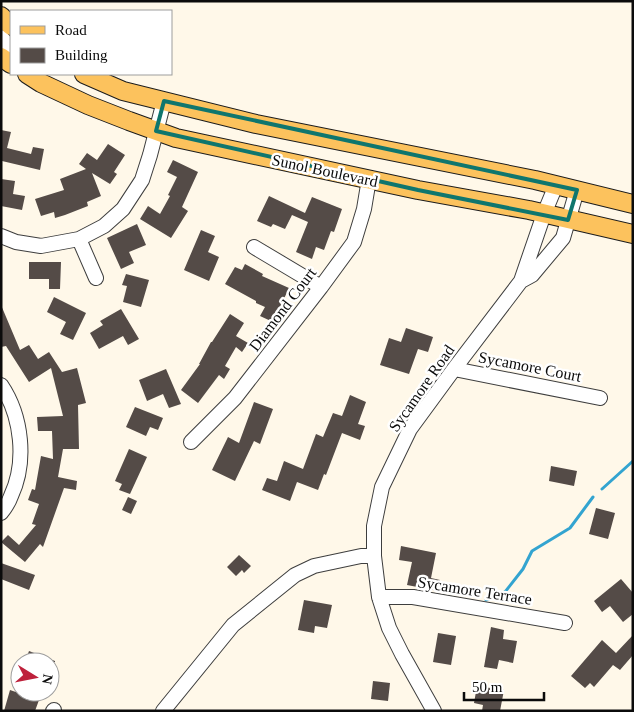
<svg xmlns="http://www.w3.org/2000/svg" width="634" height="712" font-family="'Times New Roman',serif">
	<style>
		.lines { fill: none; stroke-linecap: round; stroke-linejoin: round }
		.stream { stroke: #33a4d0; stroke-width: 3 }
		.building { fill: #544b47 }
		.minor-casing { stroke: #3e3e3e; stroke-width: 16 }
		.major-casing { stroke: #1c1c1c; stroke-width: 20 }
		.minor { stroke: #fff; stroke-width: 14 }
		.major { stroke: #fcc25d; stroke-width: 18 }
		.marked { fill: none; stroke: #0f766e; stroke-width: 4; stroke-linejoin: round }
		.labels { text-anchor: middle; stroke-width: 5; stroke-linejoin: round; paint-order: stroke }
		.street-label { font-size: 16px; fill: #0b0b0b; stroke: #fff }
	</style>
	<rect width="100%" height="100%" fill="#fff8e9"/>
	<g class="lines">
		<!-- stream -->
		<path class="stream" d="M602,489l31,-28
			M486,600l19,-8 18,-23 9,-18 38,-23 23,-31"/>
	</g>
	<!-- building -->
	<path class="building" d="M1,130l10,2 -4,16 24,6 2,-7 11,2 -4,21 -38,-9z
		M108,144l17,11 -11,17 3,2 -7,10 -18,-11 9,23 -14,6 1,4 -23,9 -10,3 -1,-6 -13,4 -6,-17 29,-9 -4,-11 26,-10 -7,-5 8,-11 10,7z
		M173,160l25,12 -16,35 6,4 -17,27 -31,-19 8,-13 12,8 10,-18 -2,-1 9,-18 -10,-5z
		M1,179l14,2 -2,13 12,2 -3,14 -21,-4z
		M269,196l36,17 7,-16 30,12 -8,23 -3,-1 -7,19 -8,-3 -4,12 -16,-7 12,-30 -16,-7 -7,14 -12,-5 -2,3 -14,-6z
		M137,224l9,21 -17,7 5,11 -13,6 -14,-31z
		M201,230l14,6 -7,16 11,5 -10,24 -25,-11z
		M29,262h32l-1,27h-11v-10h-20z
		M245,264l18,10 -1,2 27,12 -16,34 -13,-6 5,-9 -9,-4v-2l-31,-17 10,-17 7,3z
		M126,274l23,6 -8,27 -18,-5 4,-16 -5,-1z
		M54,297l32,16 -13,27 -13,-6 6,-12 -19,-10z
		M1,305l19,45 9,-5 9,14 11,-7 13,20 15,-4 9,35 -8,2 1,44h-16l-5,28 19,4 -1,9 -12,-2 -21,59 -3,-3 -15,18 -24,-20 7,-7 11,10 17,-20 -4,-1 7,-20 -11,-4 4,-11 3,1 6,-34 12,3 -1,-28h-14l-1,-14 26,-1 -12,-48 -22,14 -23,-36 -5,1z
		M121,309l18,30 -11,6 -5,-9 -24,13 -9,-16 13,-8 -3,-4z
		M230,314l14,9 -8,13 12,7 -6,9 -6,-5 -11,19 5,3 -6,10 -5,-4 -21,28 -17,-13 19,-26h-1l12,-22h1z
		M406,328l27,9 -5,15 -10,-3 -9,25 -29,-9 9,-27 12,4z
		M166,369l15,35 -12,4 -6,-14 -16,7 -8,-21z
		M350,395l16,7 -8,22 7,2 -5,14 -18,-7 -16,42 -2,-1 -6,16 -21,-8 -7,19 -28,-11 5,-12 10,3 7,-20 19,8 13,-35 7,3 10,-24 9,3z
		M254,402l19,7 -13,35 -6,-3 -19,40 -23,-11 16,-33 11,6z
		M135,407l28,11 -5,12 -8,-3 -4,9 -20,-9z
		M129,449l18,8 -17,37 -11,-4 3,-6 -7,-3z
		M551,466l26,5 -3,15 -25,-5z
		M128,497l9,4 -6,13 -9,-4z
		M596,508l19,5 -7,26 -19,-5z
		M401,546l35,7 -5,25 9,2 -2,11 -31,-6 5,-23 -13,-2z
		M239,555l12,11 -7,7 -2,-3 -6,6 -9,-9z
		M1,563l34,12 -6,15 -28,-11z
		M621,579l12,14v21l-10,8 -13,-16 -8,6 -8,-11z
		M304,600l28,5 -5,23 -12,-2 -1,7 -16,-3z
		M491,627l13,3 -1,9 14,2 -4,22 -14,-3 -2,9 -13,-2z
		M438,633l18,3 -5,29 -18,-3z
		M633,635v20l-13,15 -7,-5 -19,22 -4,-4 -5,5 -14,-12 31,-36 14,13z
		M29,651l26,10v1h-30z
		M373,681l17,2 -2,18 -17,-2z
		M477,686l27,4 -4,21h-18l1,-6 -9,-2z
		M10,690l29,10 -4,11h-31z"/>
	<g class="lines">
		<defs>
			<path id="minor" d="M1,37l8,9h2
				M1,236l15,6 25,4 38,-7 25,-13 19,-17 19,-29 8,-25 14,-54
				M79,239l17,39
				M254,247l67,40
				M521,281l11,-6 31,-37 14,-48
				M454,369l146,29
				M1,385c21,31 26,77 10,111 -2,6 -6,12 -10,17
				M191,442l44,-44 86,-111 33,-45 10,-33 5,-30
				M379,597h34l152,26
				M53,711l1,-1
				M163,711l70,-86 62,-50 19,-9 47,-10h13
				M434,711l-32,-57 -13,-26 -10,-31 -5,-41v-30l8,-39 28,-58 44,-60 67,-88 23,-67 12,-29"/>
			<path id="major" d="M1,16l10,10
				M1,57l10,7
				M27,74l14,9 47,22 41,16 47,17 242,52 111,20 104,24
				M84,74l39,17 133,33 279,56 98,24"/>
		</defs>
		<!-- minor casing -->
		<use href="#minor" class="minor-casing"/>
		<!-- major casing -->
		<use href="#major" class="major-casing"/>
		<!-- minor -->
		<use href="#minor" class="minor"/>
		<!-- major -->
		<use href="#major" class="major"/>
	</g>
	<!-- marked area -->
	<path class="marked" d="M164,101l413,89 -9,30 -150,-30 -262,-59z"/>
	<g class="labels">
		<!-- street labels -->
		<g class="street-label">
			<text transform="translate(325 170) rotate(12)" y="6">Sunol Boulevard</text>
			<text transform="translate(282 309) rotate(-53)" y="6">Diamond Court</text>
			<text transform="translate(530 366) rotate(11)" y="6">Sycamore Court</text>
			<text transform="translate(421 388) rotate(-55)" y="6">Sycamore Road</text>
			<text transform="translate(475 590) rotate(9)" y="6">Sycamore Terrace</text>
		</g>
	</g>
	<!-- border -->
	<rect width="634" height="712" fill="none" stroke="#0b0b0b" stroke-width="5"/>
	<!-- legend -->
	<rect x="10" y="10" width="162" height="65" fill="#ffffff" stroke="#9d9d9d"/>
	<rect x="20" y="26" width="25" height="8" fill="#fcc25d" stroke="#9d9d9d"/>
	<text x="55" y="35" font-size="15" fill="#0b0b0b">Road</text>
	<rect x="20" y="48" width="25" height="15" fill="#544b47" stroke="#9d9d9d"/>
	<text x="55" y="60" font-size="15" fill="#0b0b0b">Building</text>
	<!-- north arrow -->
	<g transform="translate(35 677) rotate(100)"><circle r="24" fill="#ffffff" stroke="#9d9d9d"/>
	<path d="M0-4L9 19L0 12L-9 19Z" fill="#be213b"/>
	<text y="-8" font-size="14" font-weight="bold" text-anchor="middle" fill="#0b0b0b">N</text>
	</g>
	<!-- scale -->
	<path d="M464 692v8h80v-8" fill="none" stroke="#0b0b0b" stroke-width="2.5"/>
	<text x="472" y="692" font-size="15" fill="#0b0b0b" stroke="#ffffff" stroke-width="4" paint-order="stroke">50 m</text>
</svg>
